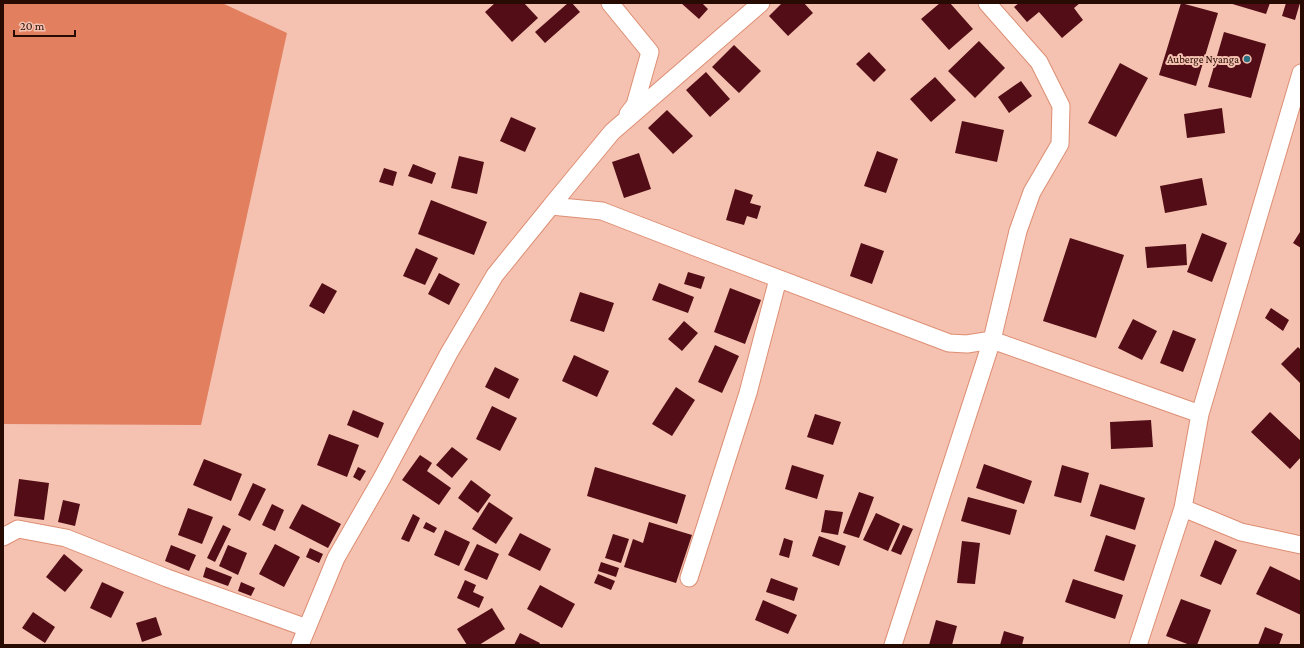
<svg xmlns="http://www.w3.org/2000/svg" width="1304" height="648" font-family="'Crimson Pro',serif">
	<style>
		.green { fill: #e17f5e }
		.building { fill: #520d16 }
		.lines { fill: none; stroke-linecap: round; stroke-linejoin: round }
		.street-casing { stroke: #dd8e73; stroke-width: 19 }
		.street { stroke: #fff; stroke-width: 17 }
		.poi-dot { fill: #2e7083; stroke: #f5c2b1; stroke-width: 1.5 }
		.labels { text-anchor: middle; stroke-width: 4; stroke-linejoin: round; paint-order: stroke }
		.poi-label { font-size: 11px; fill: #270a02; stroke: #f5c2b1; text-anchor: end }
	</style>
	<rect width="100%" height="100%" fill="#f5c2b1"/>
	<!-- green -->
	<path class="green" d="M3,3h219l65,30 -86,392 -198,-1z"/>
	<!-- building -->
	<path class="building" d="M495,3h29l14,15 -26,24 -27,-30z
		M568,3h4l8,9 -35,31 -10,-11z
		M681,3h21l6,6 -9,10z
		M782,3h22l9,10 -25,23 -19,-20z
		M940,3h10l23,26 -24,21 -28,-31z
		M1019,3h61l-6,5 9,12 -21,18 -23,-26 -12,10 -13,-15z
		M1181,3l37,10 -22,73 -37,-11z
		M1229,3h41l-4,11z
		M1286,3h14l-5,17 -13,-4z
		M1224,32l42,12 -15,54 -43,-11z
		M979,41l26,27 -30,30 -27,-27z
		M734,45l27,26 -22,22 -27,-26z
		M869,52l17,18 -12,12 -18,-18z
		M1120,63l28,15 -32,59 -28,-14z
		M706,72l24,27 -20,18 -24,-27z
		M935,77l21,23 -25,22 -21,-23z
		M1021,81l11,15 -23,17 -11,-16z
		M1222,108l3,25 -38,5 -3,-24z
		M667,110l26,26 -20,18 -25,-26z
		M511,117l25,11 -11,24 -25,-11z
		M962,121l42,9 -7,32 -42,-9z
		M877,151l21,8 -12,34 -22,-7z
		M639,153l12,36 -27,9 -12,-36z
		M459,156l25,6 -7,32 -26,-6z
		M413,164l23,9 -4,11 -24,-8z
		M384,168l13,4 -4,14 -14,-4z
		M1202,178l5,27 -42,8 -5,-27z
		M735,189l18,6 -3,8 11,3 -4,13 -10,-3 -3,9 -18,-5z
		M431,200l56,22 -13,33 -56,-21z
		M1300,232l1,1v15l-8,-5z
		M1202,233l25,10 -15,39 -25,-10z
		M1070,238l54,17 -28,83 -53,-17z
		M861,243l23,8 -12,33 -22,-8z
		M1186,244l1,21 -40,3 -2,-21z
		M416,248l22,10 -13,27 -22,-9z
		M688,272l17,5 -4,12 -17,-5z
		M439,273l21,11 -11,21 -21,-11z
		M322,283l15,8 -13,23 -15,-8z
		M659,283l35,14 -6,16 -36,-13z
		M730,288l31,12 -16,44 -31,-12z
		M580,292l34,11 -10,29 -34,-11z
		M1271,308l18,12 -6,11 -18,-13z
		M1133,319l24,12 -15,29 -24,-12z
		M684,321l14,12 -16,18 -14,-12z
		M1173,330l23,9 -13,33 -23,-9z
		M715,345l24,11 -17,37 -24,-11z
		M1298,347l3,3v34l-20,-20z
		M574,355l35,16 -12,26 -35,-16z
		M495,367l24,12 -10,20 -24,-12z
		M676,387l19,13 -23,36 -20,-12z
		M492,406l25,12 -17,33 -24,-12z
		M353,410l31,13 -6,15 -31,-13z
		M1270,412l31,29v16l-11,12 -39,-37z
		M815,414l26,8 -8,23 -26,-8z
		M1151,420l2,27 -42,2 -1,-27z
		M329,434l30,11 -12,32 -30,-12z
		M452,447l16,12 -16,19 -16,-13z
		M420,455l12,8 -5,8 24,17 -12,17 -37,-25z
		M204,459l38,15 -11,27 -38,-16z
		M984,464l48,17 -8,23 -48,-16z
		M792,465l32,10 -7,24 -32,-10z
		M1062,465l27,8 -8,30 -27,-7z
		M358,467l8,4 -6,10 -7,-4z
		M595,467l91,28 -9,29 -90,-28z
		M19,479l30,4 -5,37 -30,-4z
		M471,480l20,15 -13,18 -20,-15z
		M253,483l13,6 -16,32 -12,-6z
		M1100,484l45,14 -10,32 -45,-14z
		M859,492l15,5 -15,41 -16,-5z
		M968,497l49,13 -7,25 -49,-14z
		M63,500l17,4 -5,22 -17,-4z
		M489,502l24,16 -17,26 -24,-15z
		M272,504l12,6 -9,21 -13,-6z
		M302,504l39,20 -13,24 -39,-20z
		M188,508l25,9 -11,27 -24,-9z
		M825,510l18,2 -5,23 -17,-3z
		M876,513l24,11 -12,27 -25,-11z
		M413,514l7,4 -11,24 -8,-3z
		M426,522l11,6 -3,5 -11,-5z
		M649,522l43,13 -16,48 -52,-16 9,-28 10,4z
		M223,525l8,4 -16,33 -8,-4z
		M903,525l10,4 -12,26 -10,-4z
		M445,530l25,12 -11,24 -25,-11z
		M520,533l31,16 -11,22 -32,-16z
		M613,534l16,5 -8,24 -16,-5z
		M1106,535l30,10 -12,36 -30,-10z
		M819,536l27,10 -7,20 -27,-10z
		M784,538l9,3 -4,17 -10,-3z
		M1215,540l22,10 -16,35 -21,-9z
		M962,541l18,2 -5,41 -18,-1z
		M275,544l25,13 -16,30 -25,-13z
		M477,544l22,10 -12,26 -23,-10z
		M171,545l25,10 -7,16 -24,-10z
		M228,545l19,8 -9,22 -19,-9z
		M310,548l13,6 -4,9 -13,-6z
		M64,554l19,16 -18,22 -19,-15z
		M601,562l18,6 -3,9 -18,-6z
		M1270,566l31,15v34l-45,-21z
		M206,567l26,10 -4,9 -25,-9z
		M598,574l17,7 -4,9 -17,-7z
		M771,578l27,10 -4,13 -28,-9z
		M1073,579l50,16 -8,24 -50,-17z
		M465,580l11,5 -3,7 11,5 -5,11 -22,-10z
		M102,582l22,10 -13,26 -21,-10z
		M241,582l14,6 -4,8 -13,-5z
		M540,585l35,19 -13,24 -35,-19z
		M1181,599l30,11 -14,35h-7l-24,-9z
		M763,600l34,15 -9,19 -33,-14z
		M492,608l13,21 -26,16h-12l-10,-16z
		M33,612l22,15 -10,16 -23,-15z
		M156,617l6,18 -20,7 -6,-19z
		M936,620l21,6 -5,19h-23z
		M1265,627l18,7 -4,11h-21z
		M1004,631l20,6 -2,8h-22z
		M520,633l20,10 -1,2h-25z"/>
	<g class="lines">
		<defs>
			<path id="street" d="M610,3l40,49 -15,53 -7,9
				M551,206l61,-74 149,-129
				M1183,508l58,24 60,13
				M3,537l15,-8 48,9 101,40 140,50
				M689,578l59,-185 30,-114
				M300,645l36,-87 46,-80 67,-125 46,-78 56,-69 51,5 93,36 254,96 18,1 25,-4 208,74
				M893,645l99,-305 26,-109 14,-39 28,-48 1,-38 -22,-44 -52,-59
				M1138,645l45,-137 17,-94 101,-341"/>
		</defs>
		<!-- street casing -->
		<use href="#street" class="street-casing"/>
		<!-- street -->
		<use href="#street" class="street"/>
	</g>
	<!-- markers -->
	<circle class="poi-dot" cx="1247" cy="59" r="4"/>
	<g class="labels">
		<!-- poi labels -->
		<g class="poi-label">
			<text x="1239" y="63">Auberge Nyanga</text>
		</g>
	</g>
	<!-- border -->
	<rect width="1304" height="648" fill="none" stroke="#270a02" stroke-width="8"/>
	<!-- scale -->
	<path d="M14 30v6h61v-6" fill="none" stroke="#270a02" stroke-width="2"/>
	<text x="20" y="30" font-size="12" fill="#270a02" stroke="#f5c2b1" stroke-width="3" paint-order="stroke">20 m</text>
</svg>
